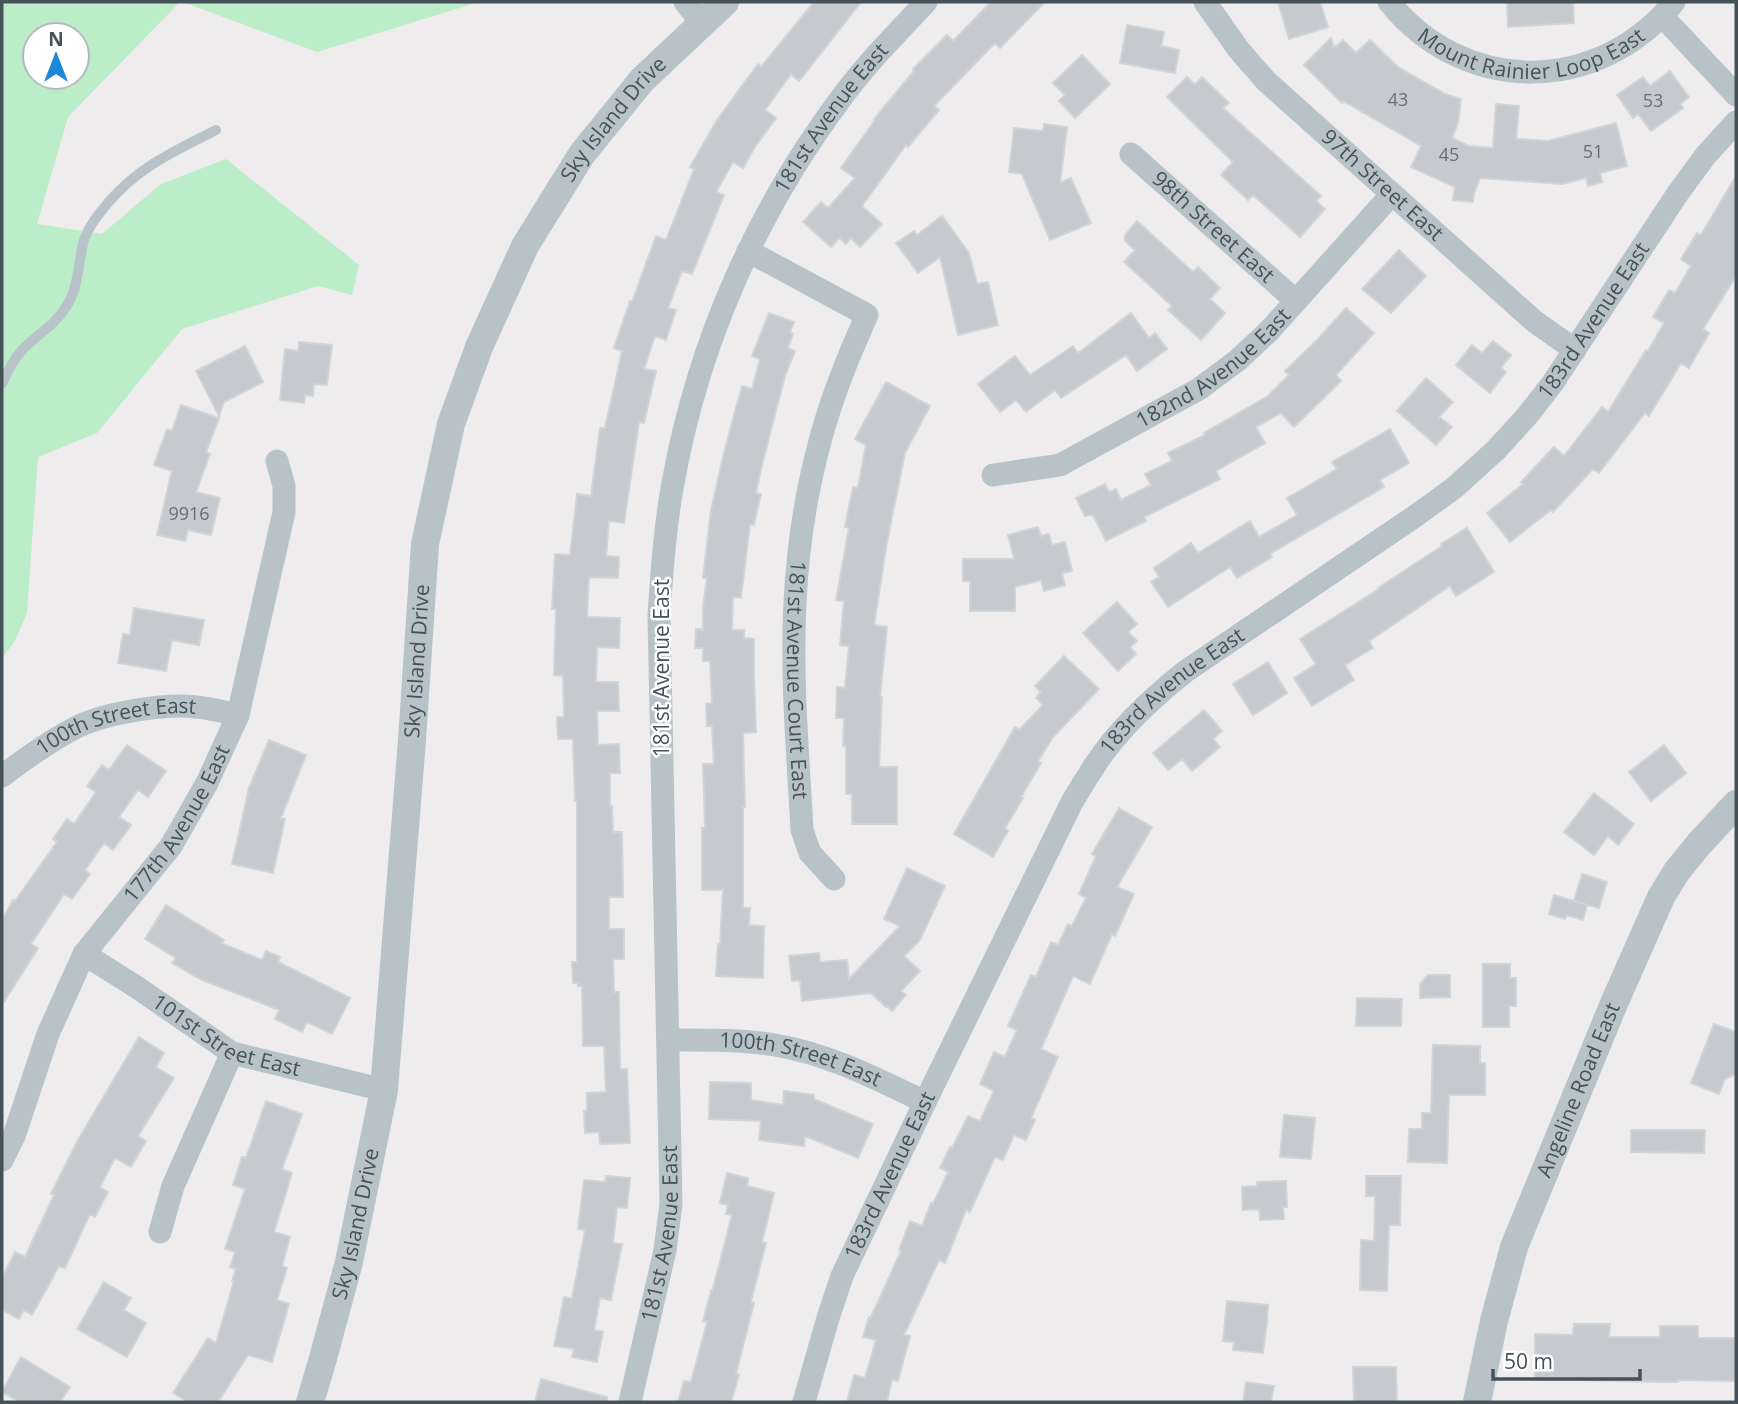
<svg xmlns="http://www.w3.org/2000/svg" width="1738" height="1404" font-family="'Open Sans',sans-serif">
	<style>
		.green { fill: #baedc8; fill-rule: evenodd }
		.building { fill: #c6cacf; stroke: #d0d4d8; stroke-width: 2 }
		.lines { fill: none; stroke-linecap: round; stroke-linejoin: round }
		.service { stroke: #b8c3c9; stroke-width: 10 }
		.minor { stroke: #b8c3c9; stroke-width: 23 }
		.tertiary { stroke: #b8c3c9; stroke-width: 28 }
		.labels { text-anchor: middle; stroke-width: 5; stroke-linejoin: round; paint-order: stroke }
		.number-label { font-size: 18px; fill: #657076 }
		.street-label { font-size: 21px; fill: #455259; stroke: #fff }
	</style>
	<rect width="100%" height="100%" fill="#efeced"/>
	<!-- green -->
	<path class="green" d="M2,2h178l-112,115 -31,107 65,10 59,-50 65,-25 133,106 -7,30 -34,-9 -136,43 -85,104 -59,24 -11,156 -12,28 -13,17zM35,35h42v42h-42z
		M183,2h296l-162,50z"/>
	<!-- building -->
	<path class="building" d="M814,2h47l-62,79 -8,-7 -26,36 11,8 -21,29 -12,21 -10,-6 -17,30 8,3 -32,79 -10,-3 -14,37 8,2 -10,30 -11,-4 -11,33 12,2 -12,52 -5,-1 -15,101 -15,-2 -3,35 13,1 -1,21 -29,-1 -2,40 33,1 -1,30 -22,-1 -1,35h22l1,29h-22l1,34 21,-1 1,29h-10v33h2l1,26h9l1,65h-14v32h15v30h-11l1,33h5l1,77h7l3,74 -30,1 -1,-12 -14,1 -1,-22h3v-18l19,-1 -2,-46h-21l-1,-60h-4v-3h-5l-1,-21h5v-161h-2l-2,-62h-15l-1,-22h7l-1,-41 -9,-1 2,-66h-4l3,-55 15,1 7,-61 14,2 9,-68h5l17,-77 -8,-3 16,-47 2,1 24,-66 10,4 28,-71 -4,-2 27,-47 41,-56 3,3z
		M991,2h54l-45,46 -5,-5 -61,63 5,4 -31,37 -2,-2 -44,61 20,18 -22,23 -9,-9 -5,6 -7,-6 -8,9 -28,-25 18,-20 7,6 27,-30 -14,-10 34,-48 -1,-1 40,-48 -1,-2 34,-34 6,6z
		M1278,2h42l8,25 -39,12z
		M1507,2h66l1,21 -66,4z
		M1127,25l37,7 -3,14 18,4 -4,23 -55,-10z
		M1331,38l3,10 9,-8 13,13 14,-13 28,27 47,27 16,5 -3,24 -6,15 17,8 24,2 3,-44 23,2 -3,33 32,2 68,-18 11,43 -27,7 2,9 -14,4 -2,-8 -24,6 -82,-6 -6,16 -1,8 -20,-2 2,-13 -44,-20 10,-21 -78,-45 -1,2 -38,-38z
		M1082,55l28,29 -35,34 -16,-17 6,-6 -12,-12z
		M1670,71l19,26 -9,7 3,4 -32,23 -13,-17 -5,4 -16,-23 26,-18 7,9z
		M1187,77l8,8 7,-8 27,26 -6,5 98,88 -5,5 9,8 -25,28 -47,-42 -5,5 -27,-25 12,-13 -66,-65z
		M1044,124l23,3 -7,56 11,-5 20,45 -41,17 -28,-66 -13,-2 5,-44 29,3z
		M1736,176v100l-33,53 6,4 -20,35 -8,-5 -32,53 -4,-3 -46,60 -6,-4 -40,43 -2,-2 -41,32 -23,-29 36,-29 -2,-2 33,-35 10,9 38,-49 6,5 38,-62 2,1 16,-28 -11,-6 16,-27 6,3 16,-27 -10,-7 16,-26 4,2z
		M942,216l27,37 8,31 11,-2 10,43 -40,10 -18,-78 -22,16 -22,-30 18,-12 3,4z
		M1137,221l56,51 5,-5 22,21 -10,11 15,14 -24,27 -33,-30 4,-4 -48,-44 11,-12 -10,-9v-6z
		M1399,250l27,26 -35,37 -29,-24z
		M1346,308l28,25 -38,42 5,6 -47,46 -13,-14 -25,14 9,16 -49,28 4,8 -76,38 2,4 -40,20 -13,-26 -8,1 -9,-18 29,-14 4,8 7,-3 5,11 30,-15 -6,-11 27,-13 -4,-8 37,-18 -1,-2 64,-37 21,-21 -4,-4 32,-31z
		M769,313l25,9 -4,10 3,2 -5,14 7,3 -10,25 -23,89 -6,28 5,1 -7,31 -4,-1 -9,74 -8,-1 -1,33h12v8l10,1v37l2,56 -13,1 2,74h-2v101h7l-1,17 15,1 -1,52 -47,-2 2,-32h2l3,-54h-21v-62h3l-2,-64h11l-2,-38h-5l-1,-22 6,-1 -2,-42h-7v-13h-8l1,-19h7v-23l4,-28h-4l8,-68 15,-65 16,-59 10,3 8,-30 -8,-3z
		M1131,313l18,25 6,-5 12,16 -30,22 -11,-16 -65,43 -6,-8 -29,22 -10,-12 -16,12 -22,-28 37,-28 15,19 43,-29 5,7z
		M1493,341l18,14 -10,13 5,4 -16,21 -34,-28 16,-20 10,8z
		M299,342l33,3 -5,40 -13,-1 -1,12 -8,-1 -1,8 -24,-3 5,-51 13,2z
		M245,346l18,36 -39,20 -5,14 -23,-45z
		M1426,378l27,24 -14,15 13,10 -16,18 -39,-34z
		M886,382l44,24 -25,47 -18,89 -13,83 13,2 -7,70h2l-3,70h18v57h-45v-30h-6v-48h-3l1,-28h-8l1,-31 8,1 4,-42 -9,-1 4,-44 -8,-1 13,-72 -4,-1 8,-40 5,1 8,-43 -11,-6z
		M181,405l38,13 -13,34 4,2 -14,38 24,6 -9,37 -23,-5 -3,11 -28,-6 15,-64 -18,-6 13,-36 5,2z
		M1390,429l19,34 -29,17 4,7 -114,67 2,3 -35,21 -7,-11 -62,40 -17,-25 8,-5 -5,-9 37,-25 7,10 52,-32 9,16 38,-22 -10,-17 50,-29 -5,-7z
		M1038,527l3,9 8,-2 3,11 13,-3 7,29 -10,2 3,12 -21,6 -3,-11 -26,7v24h-45v-30h-7v-22h51l-6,-24z
		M1467,528l27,44 -38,24 -6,-10 -81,55 4,7 -28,17 9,15 -42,26 -18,-28 22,-14 -16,-25 79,-50 -1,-1 64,-42 -1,-2z
		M1117,602l20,22 -9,8 9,9 -7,6 6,7 -18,17 -35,-38z
		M134,608l70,12 -5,25 -27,-5 -6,31 -48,-8 5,-29 7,1z
		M1064,656l35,33 -46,48 -15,24 3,2 -20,34 2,1 -18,30 3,3 -15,26 -39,-23 61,-107 4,3 24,-25 -7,-7 5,-6 -6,-6z
		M1268,662l19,31 -34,22 -20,-31z
		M1204,710l18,21 -9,8 7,8 -28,24 -10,-12 -14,11 -15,-17z
		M269,740l37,15 -25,63 4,1 -12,54 -41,-9 17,-76z
		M127,745l39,26 -18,26 -10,-7 -19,27 12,8 -18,25 -9,-7 -19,27 5,4 -18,25 -8,-5 -33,50 7,4 -36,57v-85l11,-20 2,1 42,-59 -4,-3 14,-20 7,5 22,-32 -9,-6 15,-21 7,5z
		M1664,745l22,28 -35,28 -22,-29z
		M1594,793l40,31 -16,21 -10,-9 -14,19 -30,-23z
		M1119,808l33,19 -35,60 17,7 -19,42 -3,-2 -22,50 -17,-8 -32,73 17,8 -27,61 4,2 -9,20 -12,-5 -11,25 -8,-3 -25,55 -4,-2 -21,53 -6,-3 -35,75 6,1 -12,45 -6,-2 -5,23h-40l7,-27 11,3 11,-38 -13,-3 6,-20h2l30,-66 -2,-1 11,-29 12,5 9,-23 2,1 15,-32 -8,-4 10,-21 2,1 16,-32 12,5 14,-30 -14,-7 14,-32 11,5 12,-27 -9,-4 23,-51 5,2 15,-35 7,3 10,-21 4,2 14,-28 -7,-4 17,-38 -4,-2z
		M907,868l38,18 -25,54 -16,16 16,15 -19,20 5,4 -14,16 -5,-5 -1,1 -15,-14 -69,8 -2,-21 -8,1 -3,-25 30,-3 1,9 27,-2 2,19 51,-53 -16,-7z
		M1582,874l25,8 -8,26 -25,-7z
		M1554,895l33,10 -4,15 -16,-5 -2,4 -16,-5z
		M166,905l58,35 -3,3 41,17 4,-9 14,6 -2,5 72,36 -18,36 -25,-12 -5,10 -27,-13 4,-9 -79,-31 -28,-16 4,-5 -31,-19z
		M1483,964h27v14h6v28h-7v21h-26z
		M1428,975h22v22l-30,1v-14z
		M1357,998l45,1 -1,27h-45z
		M1714,1024l22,8v42l-11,5 -6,15 -28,-11z
		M139,1037l25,16 -8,14 18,11 -36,58 8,5 -15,26 -16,-9 -15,29 8,5 -13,25 -5,-3 -25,54 -6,-2 -27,49 -8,-5 -5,9 -17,-9v-32l13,-26 10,5 29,-62 -3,-1 27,-54z
		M1433,1045l47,1v17h5v32h-36l-2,68 -39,-1 1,-33h13v-16h9z
		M710,1082l41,1v17l32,5 1,-14 30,4v4l59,25 -15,34 -53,-22 -1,10 -45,-6 2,-19 -52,-2z
		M266,1101l36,13 -20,55 10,4 -18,59 16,5 -8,29 5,2 -10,32 12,4 -17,58 -24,-7 -30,47h-30l-15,-9 35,-55 8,5 18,-62h-2l4,-12 -6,-2 5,-15 -10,-3 20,-60 -12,-4 9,-28 4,1z
		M1284,1115l31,3 -4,41 -31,-2z
		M1631,1130h74l-1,23 -73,-1z
		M727,1173l21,5 -1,8 27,7 -12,49 4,1 -15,59 3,1 -18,71 3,1 -8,27h-53l6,-21 7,1 16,-60 -4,-1 8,-30 1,1 20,-77 -6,-1 2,-9 -8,-2z
		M606,1176l24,2 -3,30 -10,-1 -4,36 9,1 -11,56 -11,-2 -6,32 9,2 -6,30 -25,-5 2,-8 -20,-3 10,-49 8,2 13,-69 -7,-1 6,-49 21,2z
		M1366,1176h35l-1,49h-11l-2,66 -27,-1 1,-50 13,1 1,-45h-9z
		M1286,1181l1,26h-4l1,12 -24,1 -1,-11 -16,1 -1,-23 15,-1v-4z
		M104,1282l27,16 -7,12 22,13 -19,34 -50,-28z
		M1227,1301l41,4 -1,17 -4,31 -30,-3 1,-8 -11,-1z
		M1574,1324h36l-1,13h51v-11h38v12h38v42l-3,1 -55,-1v2h-16l-127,-3v-45l38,1z
		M21,1357l49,30 -10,15h-41l-17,-10z
		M1353,1367h43l1,35h-43z
		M541,1379l66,18v5h-72z
		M1246,1382l28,4 -3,16h-28z"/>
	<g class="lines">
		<!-- service -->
		<path class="service" d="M2,384c6,-13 12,-26 22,-36 14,-14 32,-24 42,-41 13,-19 12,-45 18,-67 5,-14 13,-24 23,-36 30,-36 67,-53 109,-74"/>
		<!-- minor -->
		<g class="minor">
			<path d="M685,2l17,21"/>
			<path id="s1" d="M1205,2l34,48 27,31 268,240 41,29"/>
			<path id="s2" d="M1389,2c76,94 209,93 285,0"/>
			<path d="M1662,16l74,79"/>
			<path id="s3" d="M1131,154l165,147"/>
			<path id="s4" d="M748,251l119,64c-8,18 -16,36 -23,54 -29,73 -45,154 -49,233 -4,76 3,152 7,228l8,23 24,26"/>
			<path id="s5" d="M993,475l67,-10 139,-76 39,-29 31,-29 123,-137"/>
			<path id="s6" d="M2,776c24,-18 50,-37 77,-50 28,-13 86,-23 117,-19 14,1 28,5 42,8"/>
			<path id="s7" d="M84,954l54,34 94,65 152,37"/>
			<path id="s8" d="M668,1040c35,0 71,-1 107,5 54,9 102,34 150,57"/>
			<path id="s9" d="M2,1160l12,-24 34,-102 36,-80 87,-108 36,-63 31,-68 46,-203v-26l-7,-25"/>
			<path d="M160,1232l13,-46 59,-133"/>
			<path id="s10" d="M630,1402l35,-152 6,-46 -12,-589c3,-45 6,-89 14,-132 25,-140 84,-273 169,-386 25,-34 55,-64 84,-95"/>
			<path id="s11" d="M804,1402l24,-84 14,-42 83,-174 147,-300c7,-12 15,-25 23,-37 24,-37 57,-67 91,-94l228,-154 40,-29 42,-38 31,-34 25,-32 126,-191 28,-38 30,-33"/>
		</g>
		<!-- tertiary -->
		<g class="tertiary">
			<path id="s12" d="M310,1402l12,-40 27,-100 35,-172 28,-350 13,-196 26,-120 28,-77 46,-101 57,-92 60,-74 83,-78"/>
			<path id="s13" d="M1477,1402l17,-81 20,-74 98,-239 49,-111 16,-26 22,-27 37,-40"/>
		</g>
	</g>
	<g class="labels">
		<!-- number labels -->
		<g class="number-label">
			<text x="1398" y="106">43</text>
			<text x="1653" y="107">53</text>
			<text x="1593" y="158">51</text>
			<text x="1449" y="161">45</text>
			<text x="189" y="520">9916</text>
		</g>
		<!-- street labels -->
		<g class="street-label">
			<text dy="7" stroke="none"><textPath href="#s2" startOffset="164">Mount Rainier Loop East</textPath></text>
			<text dy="7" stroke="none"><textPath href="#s10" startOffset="1326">181st Avenue East</textPath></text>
			<text dy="7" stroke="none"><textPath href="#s12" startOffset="1339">Sky Island Drive</textPath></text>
			<text dy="7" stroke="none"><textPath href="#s1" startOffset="256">97th Street East</textPath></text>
			<text dy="7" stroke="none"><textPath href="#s3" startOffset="110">98th Street East</textPath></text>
			<text dy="7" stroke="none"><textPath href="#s11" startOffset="1377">183rd Avenue East</textPath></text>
			<text dy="7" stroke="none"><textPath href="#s5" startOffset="250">182nd Avenue East</textPath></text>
			<text dy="7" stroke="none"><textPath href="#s12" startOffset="751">Sky Island Drive</textPath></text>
			<text transform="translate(662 668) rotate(-90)" y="7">181st Avenue East</text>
			<text dy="7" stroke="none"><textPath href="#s4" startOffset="511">181st Avenue Court East</textPath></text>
			<text dy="7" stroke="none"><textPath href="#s11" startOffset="810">183rd Avenue East</textPath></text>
			<text dy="7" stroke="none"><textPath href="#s6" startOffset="128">100th Street East</textPath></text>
			<text dy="7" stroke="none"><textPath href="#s9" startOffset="383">177th Avenue East</textPath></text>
			<text dy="7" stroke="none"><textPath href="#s7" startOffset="166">101st Street East</textPath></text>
			<text dy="7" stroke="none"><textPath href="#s8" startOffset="135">100th Street East</textPath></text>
			<text dy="7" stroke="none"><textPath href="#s13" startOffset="329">Angeline Road East</textPath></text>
			<text dy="7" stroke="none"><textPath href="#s11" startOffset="243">183rd Avenue East</textPath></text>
			<text dy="7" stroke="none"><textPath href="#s12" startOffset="184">Sky Island Drive</textPath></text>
			<text dy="7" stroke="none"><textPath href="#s10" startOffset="172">181st Avenue East</textPath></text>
		</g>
	</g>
	<!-- border -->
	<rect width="1738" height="1404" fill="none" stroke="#455259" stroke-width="7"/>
	<!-- north arrow -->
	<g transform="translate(56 56)"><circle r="33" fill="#ffffff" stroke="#b5babd" stroke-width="2"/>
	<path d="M0-5L12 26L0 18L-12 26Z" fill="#1c86d9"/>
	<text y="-10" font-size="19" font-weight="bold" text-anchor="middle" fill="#455259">N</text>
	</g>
	<!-- scale -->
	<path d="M1493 1369v10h147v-10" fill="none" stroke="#455259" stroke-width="3.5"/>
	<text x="1504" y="1369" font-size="21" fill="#455259" stroke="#ffffff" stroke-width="5" paint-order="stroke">50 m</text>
</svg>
